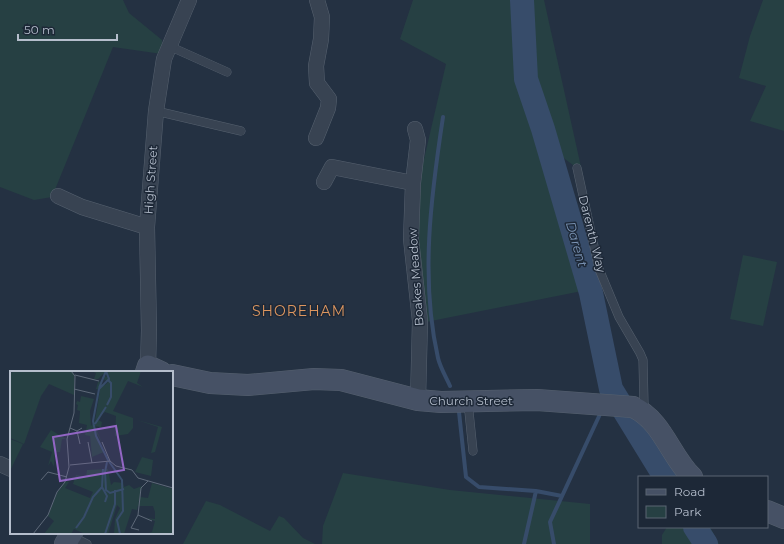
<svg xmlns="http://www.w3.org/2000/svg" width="784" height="544" font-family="Montserrat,sans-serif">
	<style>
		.green { fill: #264043 }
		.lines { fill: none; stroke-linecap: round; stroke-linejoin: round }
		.stream { stroke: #374c6a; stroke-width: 4 }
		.river { stroke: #374c6a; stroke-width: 24 }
		.lane-casing { stroke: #56616f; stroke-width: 9 }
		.street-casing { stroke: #56616f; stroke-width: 16 }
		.secondary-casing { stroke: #56616f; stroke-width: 22 }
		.lane { stroke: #384352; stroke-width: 8 }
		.street { stroke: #384352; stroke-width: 15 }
		.secondary { stroke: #465165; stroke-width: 21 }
		.labels { text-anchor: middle; stroke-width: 3; stroke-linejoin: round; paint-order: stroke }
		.street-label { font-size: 12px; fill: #b5becc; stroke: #1d2837 }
		.water-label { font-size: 13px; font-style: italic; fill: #7b94b5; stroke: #1d2837 }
		.quarter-label { font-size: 14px; letter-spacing: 1px; fill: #dd965f; stroke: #1d2837 }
		.inset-river { fill: none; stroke: #374c6a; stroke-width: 2 }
		.inset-road { fill: none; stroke: #5e6979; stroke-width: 1 }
		.view { fill: #9266c4; fill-opacity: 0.15; stroke: #9266c4; stroke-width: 2 }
		.inset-edge { fill: none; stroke: #b5becc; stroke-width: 2 }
	</style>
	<rect width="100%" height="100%" fill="#243142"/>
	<!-- green -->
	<path class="green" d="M0,0h123l6,13 33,27v14l-49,-7 -61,150 -18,3 -34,-13z
		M413,0h103l3,81 17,50 46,160 -156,31 -9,-82 5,-72 24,-104 -46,-25z
		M527,0h17l39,176 -6,-8 -20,-15 -26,-77z
		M763,0h21v131l-34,-10 16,-35 -27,-8 11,-42z
		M743,255l34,7 -14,64 -33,-7z
		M343,473l107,17 140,14v40h-268l1,-18z
		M206,501l14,4 50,26 9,-15 5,2 19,20 12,6h-132z
		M667,527h43l9,17h-57v-9z"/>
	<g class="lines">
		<!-- stream -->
		<path class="stream" d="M443,117c-12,79 -23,162 -5,241 2,9 8,19 12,28
			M607,398l4,-9
			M459,412l7,65 13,10 57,4 26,5
			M524,544l12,-53
			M554,544l-4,-22 51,-110"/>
		<!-- river -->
		<path class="river" d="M522,0l4,79 17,50 48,164 20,96 54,88
			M695,527l11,17"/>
		<defs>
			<path id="lane" d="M169,46l58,26
				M156,111l85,20
				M577,168l22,101 20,48 21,36 3,7 1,44 -2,7
				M468,402l5,49
				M71,536l16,8"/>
			<path id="street" d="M415,129l3,11 -5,43 -2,56 9,82 -2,79
				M316,138l12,-30 1,-9 -12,-16 -1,-17 5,-27 1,-22 -5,-17
				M324,182l8,-15 81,16
				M58,196l24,11 65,20
				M148,366l1,-36 -2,-103 9,-116 8,-52 25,-59
				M0,464l11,5"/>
			<path id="secondary" d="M146,372l2,-6 13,6
				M172,375l38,8 38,2 66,-6 27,1 77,20 23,2 96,-2 96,7c30,14 37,49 59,70
				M767,511l17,7
				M65,544l7,-11"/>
		</defs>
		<!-- lane casing -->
		<use href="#lane" class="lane-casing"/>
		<!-- street casing -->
		<use href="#street" class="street-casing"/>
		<!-- secondary casing -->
		<use href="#secondary" class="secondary-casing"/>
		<!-- lane -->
		<use href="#lane" class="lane"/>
		<!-- street -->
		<use href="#street" class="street"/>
		<!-- secondary -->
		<use href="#secondary" class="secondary"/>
	</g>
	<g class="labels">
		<!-- street labels -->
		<g class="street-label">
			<text transform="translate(151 180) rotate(-86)" y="4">High Street</text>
			<text transform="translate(592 234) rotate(76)" y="4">Darenth Way</text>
			<text transform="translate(416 277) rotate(-94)" y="4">Boakes Meadow</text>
			<text x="471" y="405">Church Street</text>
		</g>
		<!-- water labels -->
		<g class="water-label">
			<text transform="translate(577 244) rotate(74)" y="5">Darent</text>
		</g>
		<!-- quarter labels -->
		<g class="quarter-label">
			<text x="299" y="316">SHOREHAM</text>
		</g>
	</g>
	<!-- overview -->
	<g transform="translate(10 371)">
		<rect width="163" height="163" fill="#243142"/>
		<path d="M6,0h55l3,3v21l-25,-11 -8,12 -17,48 -14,-6v-65zM81,0h50l-4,12 6,4 -15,-6 -15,30 20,7v10l-5,6 -13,2 1,-20 -11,-4 -4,3 -3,5 4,2 -1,5 -6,-1 7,17 -9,-17 11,26 -12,5 -2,-21 -5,-1 2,-10 -8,-2 1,-12 -3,-1 1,-5 -2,-1 1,-3 3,1 1,-6 13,3 -4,12 1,15 4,-5 5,-31 -4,-1 2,-7 4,-1 -1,3 4,1 3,-3 -6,-4 1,-2 7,1 -7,-3 -5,5h-4l2,-6zM127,49l25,7 -7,25 -4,1 7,-26zM41,59l15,9h-4l-2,13h-5l-1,15 -3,-6 -3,5 4,-14 -12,-5zM0,68l13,5 -13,27zM132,86l11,3 -2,16 -16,-4zM98,98l3,16 3,-3 9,1 1,4 5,-2 5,4 8,-3 -5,24 -5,-1 -8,25h-10l1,-15 5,-11 -3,-3 -9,29h-23l-11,-5 -3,5h-27l10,-13 -6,-5 9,-23 9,-12 3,1 -4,6 25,10 3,-6 -20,-8 3,-9 10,2 1,-7zM142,112l21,6v45h-27l6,-2 3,-11 -9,-3 9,1v-7l-2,-6h-15l2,-9 8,1z" fill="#264043"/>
		<path class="inset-river" d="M96,0l3,8 -10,10 -6,32 3,15 12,24 14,20 1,31 -6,9 3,14M89,17l7,-17M97,34l4,-8v-14l-3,-3M85,53l11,-17M97,91l-2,10 1,18 4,3 14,-4M93,98l-1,18 5,9 -2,6M66,157l8,-11 9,-20 9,-10M95,163l10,-30v-14"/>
		<path class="inset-road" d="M65,4l24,6M64,18l21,5M60,57l7,3 5,-3M67,60l3,13M78,71l4,21M92,71l8,19M60,94l40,-4 6,5 16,4 6,8 35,10M31,109l7,-8 19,5M128,144l14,6M129,159l-8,-2 7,-13 3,-27 7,-7M23,163l15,-19 9,-23 8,-10 4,-15 -2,-28 7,-26 1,-37 -4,-5"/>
		<path class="view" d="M106,55l8,44 -64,11 -7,-44z"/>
		<rect width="163" height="163" class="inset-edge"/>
	</g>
	<!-- legend -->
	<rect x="638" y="476" width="130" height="52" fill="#1d2837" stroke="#5a6473"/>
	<rect x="646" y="489" width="20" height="6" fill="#465165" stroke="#5a6473"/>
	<text x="674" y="496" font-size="12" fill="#b5becc">Road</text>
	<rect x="646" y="506" width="20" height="12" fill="#264043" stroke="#5a6473"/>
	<text x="674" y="516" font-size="12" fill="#b5becc">Park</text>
	<!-- scale -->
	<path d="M18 34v6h99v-6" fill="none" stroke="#b5becc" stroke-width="2"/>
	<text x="24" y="34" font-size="12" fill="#b5becc" stroke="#1d2837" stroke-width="3" paint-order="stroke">50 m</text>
</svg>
